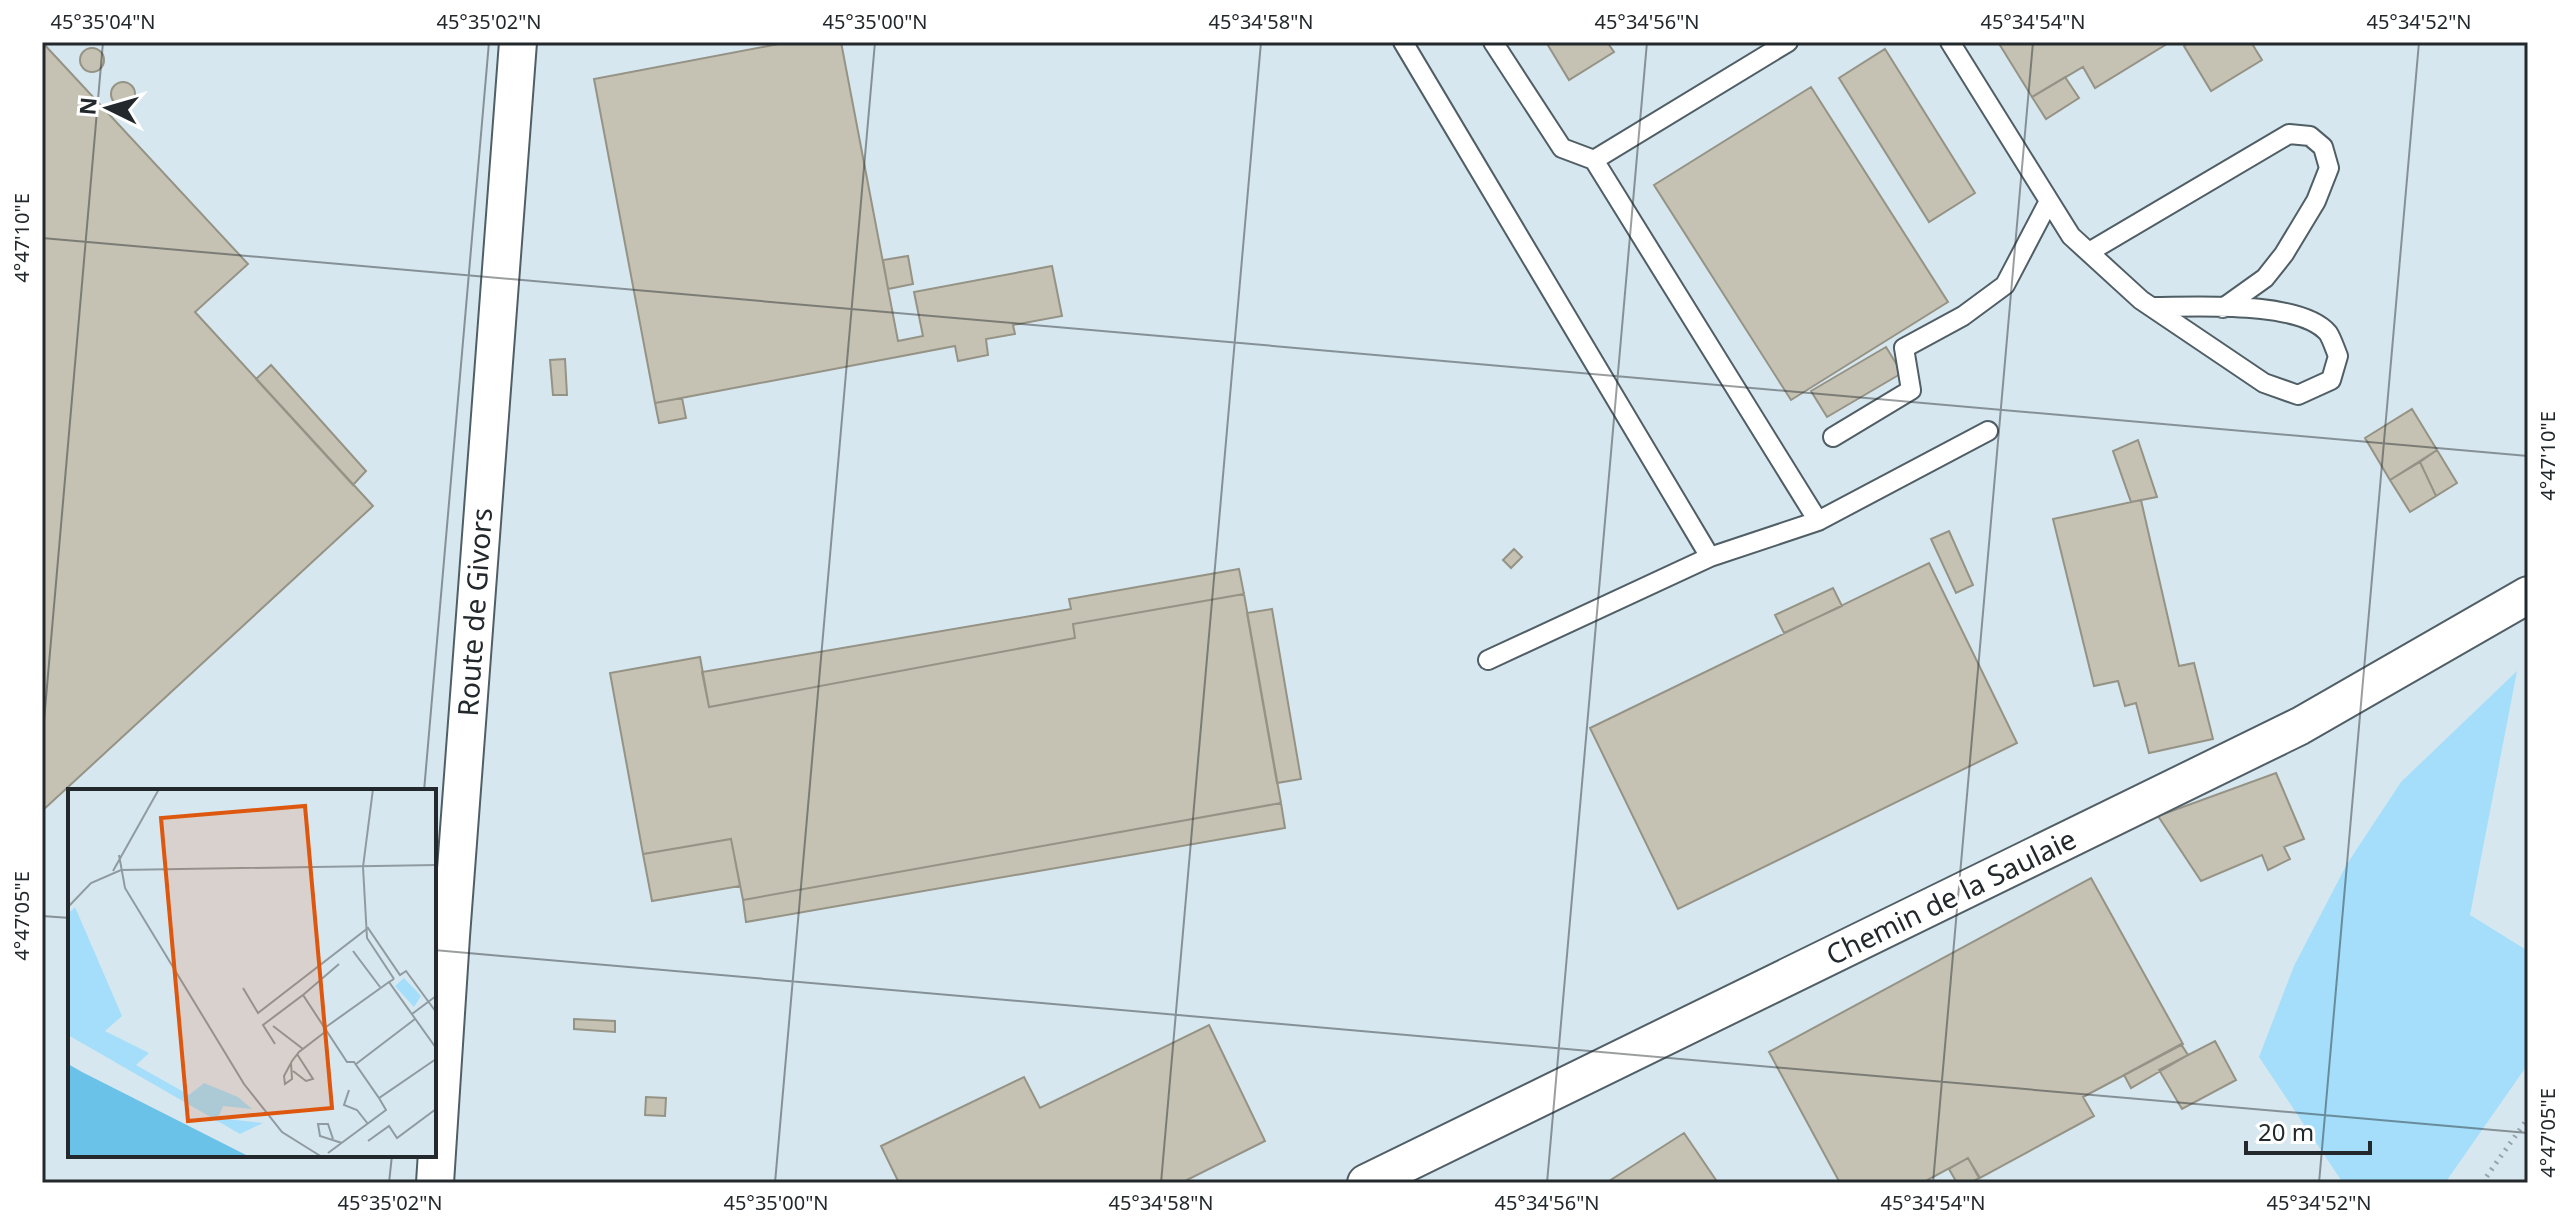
<svg xmlns="http://www.w3.org/2000/svg" width="2570" height="1225" font-family="'Noto Sans',sans-serif">
	<style>
		.green { fill: #a4defa }
		.building { fill: #c5c2b4; stroke: #959385; stroke-width: 2 }
		.lines { fill: none; stroke-linecap: round; stroke-linejoin: round }
		.service-casing { stroke: #505e65; stroke-width: 22 }
		.minor-casing { stroke: #505e65; stroke-width: 40 }
		.path { stroke: #97a4aa; stroke-width: 5; stroke-dasharray: 2 6; stroke-linecap: butt }
		.service { stroke: #fff; stroke-width: 18 }
		.minor { stroke: #fff; stroke-width: 36 }
		.ticks { fill: none; stroke: #22282b; stroke-width: 2; stroke-opacity: 0.45 }
		.labels { text-anchor: middle; stroke-width: 6; stroke-linejoin: round; paint-order: stroke }
		.street-label { font-size: 28px; fill: #22282b; stroke: #fff }
		.inset-road { fill: none; stroke: #8f9ba1; stroke-width: 2 }
		.view { fill: #de570e; fill-opacity: 0.15; stroke: #de570e; stroke-width: 4 }
		.inset-edge { fill: none; stroke: #22282b; stroke-width: 4 }
		.neatline { fill: none; stroke: #22282b; stroke-width: 3 }
		.ticks-label { font-size: 20px; text-anchor: middle; fill: #22282b }
	</style>
	<rect width="100%" height="100%" fill="#d7e7ef"/>
	<!-- green -->
	<path class="green" d="M2517,671l-47,244 58,36v113l-83,119h-102l-84,-126 35,-91 53,-102 54,-82z"/>
	<!-- building -->
	<path class="building" d="M42,42l206,222 -53,48 178,194 -331,305z
		M789,42h52l57,299 25,-5 -9,-44 138,-26 10,50 -49,9 2,9 -29,5 2,16 -30,6 -3,-15 -300,57 -61,-324z
		M1546,42h61l7,10 -45,28z
		M1998,42h172l-75,46 -12,-21 -51,30z
		M2191,42h60l11,18 -51,31 -27,-45z
		M80 60a12 12 0 1 1 24 0a12 12 0 1 1-24 0Z
		M1885,49l90,144 -46,29 -90,-144z
		M2065,77l14,21 -33,21 -14,-22z
		M111 94a12 12 0 1 1 24 0a12 12 0 1 1-24 0Z
		M1811,87l137,215 -157,98 -137,-215z
		M908,256l5,28 -25,5 -5,-29z
		M1886,347l16,26 -75,44 -16,-26z
		M565,359l2,36h-14l-3,-35z
		M271,365l95,106 -13,14 -97,-106z
		M682,398l4,20 -27,5 -4,-20z
		M2412,409l25,41 -47,30 -25,-42z
		M2138,440l19,57 -26,5 -18,-51z
		M2437,450l20,33 -21,13 -16,-34z
		M2420,462l16,34 -26,16 -20,-32z
		M2141,500l38,166 15,-3 19,76 -64,14 -13,-50 -11,3 -7,-25 -24,5 -41,-167z
		M1949,531l24,54 -17,8 -25,-54z
		M1514,549l8,8 -11,11 -8,-8z
		M1929,563l88,180 -339,166 -88,-181z
		M1239,569l5,25 -171,30 2,14 -366,69 -7,-35 369,-63 -2,-10z
		M1833,588l9,18 -58,27 -9,-18z
		M1244,594l37,209 -538,97 -12,-61 -88,15 -33,-181 90,-16 9,50 366,-69 -2,-14z
		M1272,609l29,170 -24,4 -30,-170z
		M2276,773l28,66 -20,8 6,12 -22,11 -6,-15 -61,26 -43,-65z
		M1281,803l4,25 -539,94 -3,-22z
		M731,839l9,47 -88,15 -9,-47z
		M2091,878l92,166 -100,53 11,19 -114,62 -12,-20 -46,25h-82l-71,-131z
		M574,1019l41,2v11l-41,-3z
		M1209,1025l56,116 -84,42h-282l-18,-37 143,-69 16,31z
		M2215,1041l21,39 -54,29 -23,-39z
		M2181,1044l7,11 -57,33 -7,-13z
		M646,1097l20,1 -1,18 -20,-1z
		M1684,1133l34,50h-112z
		M1968,1158l11,20 -9,5h-13l-8,-14z"/>
	<g class="lines">
		<defs>
			<path id="service" d="M1403,42l307,515 -222,103
				M1493,42l69,106 32,12
				M1788,42l-194,118 224,361 170,-90
				M1950,42l121,194 70,64 123,83 34,12 33,-15 7,-24c-3,-7 -6,-17 -10,-23 -28,-33 -134,-26 -175,-26
				M2089,252l200,-118 21,2 13,11 6,21 -13,33 -32,53 -19,24 -42,30
				M1833,437l78,-47 -7,-42 59,-32 42,-31 44,-84
				M1710,557l108,-36"/>
			<path id="minor" d="M435,1183l16,-247 67,-894
				M1366,1183l934,-457 228,-131"/>
		</defs>
		<!-- service casing -->
		<use href="#service" class="service-casing"/>
		<!-- minor casing -->
		<use href="#minor" class="minor-casing"/>
		<!-- path -->
		<path class="path" d="M2482,1183l46,-65"/>
		<!-- service -->
		<use href="#service" class="service"/>
		<!-- minor -->
		<use href="#minor" class="minor"/>
	</g>
	<!-- ticks -->
	<path class="ticks" d="M42,238l2486,218M42,744l61,-702M424,791l65,-749M42,916l28,2M434,950l2094,183M389,1183l3,-28M775,1183l100,-1141M1161,1183l100,-1141M1547,1183l100,-1141M1933,1183l100,-1141M2319,1183l100,-1141"/>
	<g class="labels">
		<!-- street labels -->
		<g class="street-label">
			<text transform="translate(475 612) rotate(-86)" y="10">Route de Givors</text>
			<text transform="translate(1951 897) rotate(-26)" y="10">Chemin de la Saulaie</text>
		</g>
	</g>
	<!-- overview -->
	<g transform="translate(68 789)">
		<rect width="368" height="368" fill="#d7e7ef"/>
		<path d="M7,118l47,109 -17,15 44,22 -13,12 53,30 15,-12 34,14 14,12 -29,-3 -5,12 45,5 -23,11 -172,-99v-121zM336,189l17,18 -7,11 -19,-21z" fill="#a4defa"/>
		<path d="M0,275l14,8 168,85h-182z" fill="#6ac2e9"/>
		<path class="inset-road" d="M305,0l-10,78 4,71 27,41M51,66l6,33 119,196 38,48 40,25M45,82l46,-82M0,118l23,-24 30,-13 315,-5M285,162l27,36M326,190l-5,3 47,66M175,199l15,25 110,-85 32,47 6,-4 30,41M235,206l36,-31M344,225l24,-18M205,237l30,23M258,238l63,-45M207,255l-12,-19 40,-30 44,67h7l25,36 57,-39M223,274l1,16 -7,5 -1,-8 8,-15 7,-9 26,-20M288,275l59,-45M225,282l13,10 7,-2 -16,-25M281,301l-5,15 13,5 11,14M265,350l-5,-15h-10l2,12 22,7M300,352l21,-15 8,12 39,-29M260,364l58,-43 -7,-12"/>
		<path class="view" d="M237,17l27,302 -144,13 -27,-303z"/>
		<rect width="368" height="368" class="inset-edge"/>
	</g>
	<!-- border -->
	<rect width="2570" height="1225" fill="none" stroke="#ffffff" stroke-width="88"/>
	<!-- north arrow -->
	<g transform="translate(108 108) rotate(275)" stroke="#ffffff" stroke-width="6" paint-order="stroke">
	<path d="M0-6L14 30L0 20L-14 30Z" fill="#22282b"/>
	<text y="-12" font-size="22" font-weight="bold" text-anchor="middle" fill="#22282b">N</text>
	</g>
	<!-- scale -->
	<path d="M2246 1141v12h124v-12" fill="none" stroke="#22282b" stroke-width="4"/>
	<text x="2258" y="1141" font-size="24" fill="#22282b" stroke="#ffffff" stroke-width="6" paint-order="stroke">20 m</text>
	<rect x="44" y="44" width="2482" height="1137" class="neatline"/>
	<g class="ticks-label">
		<text x="103" y="29">45°35'04"N</text>
		<text x="489" y="29">45°35'02"N</text>
		<text x="875" y="29">45°35'00"N</text>
		<text x="1261" y="29">45°34'58"N</text>
		<text x="1647" y="29">45°34'56"N</text>
		<text x="2033" y="29">45°34'54"N</text>
		<text x="2419" y="29">45°34'52"N</text>
		<text transform="translate(22 238) rotate(-90)" y="7">4°47'10"E</text>
		<text transform="translate(2548 456) rotate(-90)" y="7">4°47'10"E</text>
		<text transform="translate(22 916) rotate(-90)" y="7">4°47'05"E</text>
		<text transform="translate(2548 1133) rotate(-90)" y="7">4°47'05"E</text>
		<text x="390" y="1210">45°35'02"N</text>
		<text x="776" y="1210">45°35'00"N</text>
		<text x="1161" y="1210">45°34'58"N</text>
		<text x="1547" y="1210">45°34'56"N</text>
		<text x="1933" y="1210">45°34'54"N</text>
		<text x="2319" y="1210">45°34'52"N</text>
	</g>
</svg>
